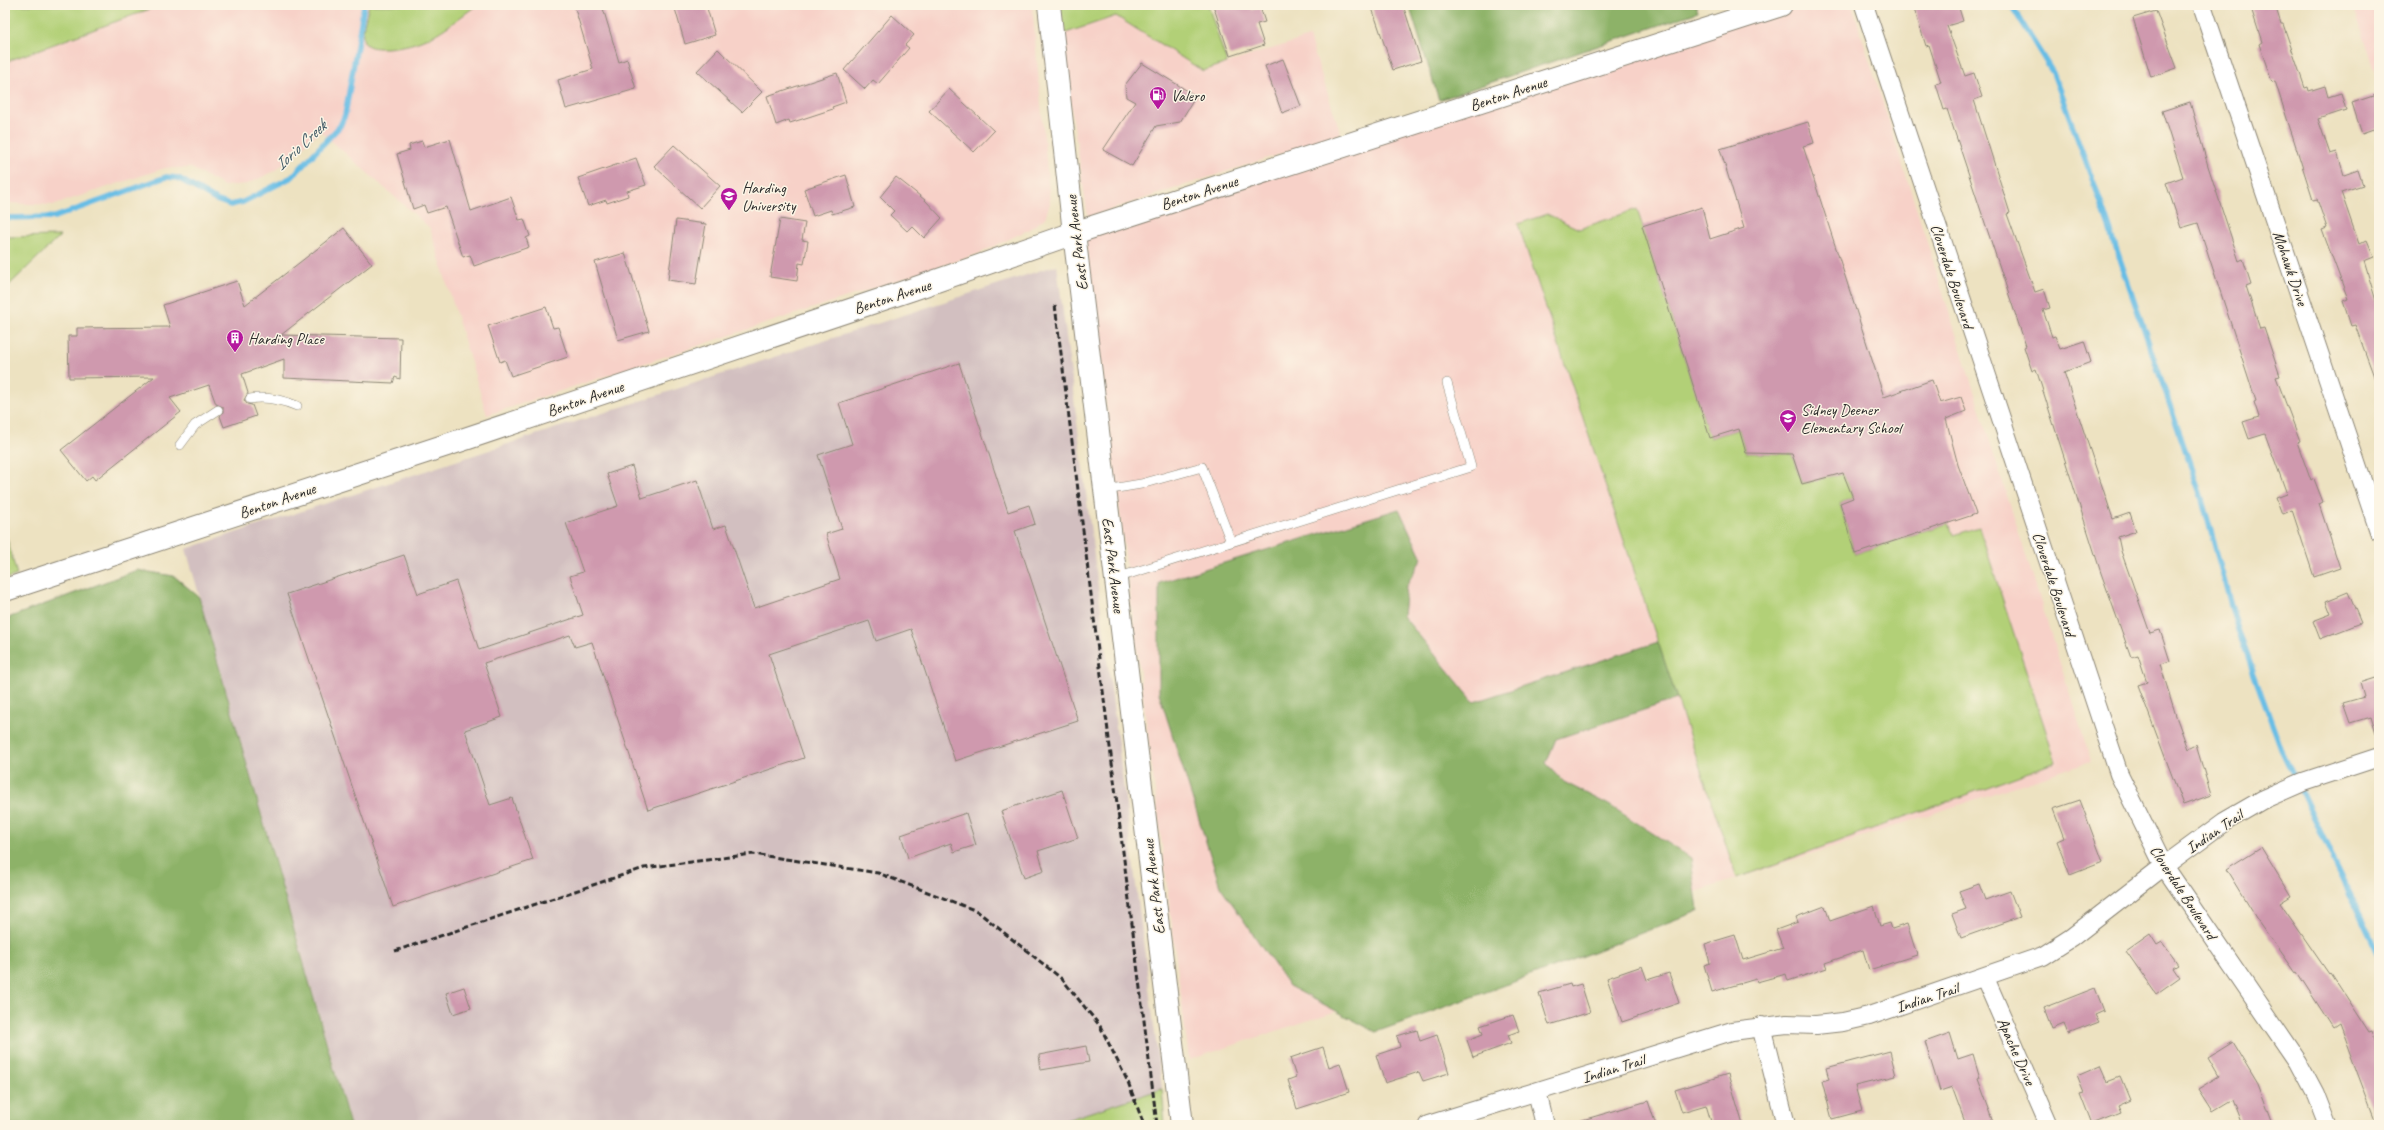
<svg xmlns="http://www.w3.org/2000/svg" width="2384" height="1130" font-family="Caveat,sans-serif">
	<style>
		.built { fill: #f7d1c8; fill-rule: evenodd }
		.industrial { fill: #d2bfc0 }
		.green { fill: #b2d077; stroke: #6e7e51 }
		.forest { fill: #8db268; stroke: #5c6e4a }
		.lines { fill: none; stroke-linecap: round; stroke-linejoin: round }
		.stream { stroke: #68bde5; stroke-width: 5.5 }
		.building { fill: #cf99ae }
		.service-casing { stroke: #8c8676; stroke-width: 10 }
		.minor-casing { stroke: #8c8676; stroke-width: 20 }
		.tertiary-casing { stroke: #8c8676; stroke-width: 24 }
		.service { stroke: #fff; stroke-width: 9 }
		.minor { stroke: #fff; stroke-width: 18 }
		.tertiary { stroke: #fff; stroke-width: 22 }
		.rail { stroke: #2b2b2b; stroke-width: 3; stroke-dasharray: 6 3; stroke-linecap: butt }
		.labels { text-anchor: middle; stroke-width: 3; stroke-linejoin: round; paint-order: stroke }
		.street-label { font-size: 16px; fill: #2b2b2b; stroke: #fcf5e5 }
		.poi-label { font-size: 16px; fill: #2b2b2b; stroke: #fcf5e5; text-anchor: start }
		.water-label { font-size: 17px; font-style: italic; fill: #3d5763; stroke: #fcf5e5 }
	</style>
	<rect width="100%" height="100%" fill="#fcf5e5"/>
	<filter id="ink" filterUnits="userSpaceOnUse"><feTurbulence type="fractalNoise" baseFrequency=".025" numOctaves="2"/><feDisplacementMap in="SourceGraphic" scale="8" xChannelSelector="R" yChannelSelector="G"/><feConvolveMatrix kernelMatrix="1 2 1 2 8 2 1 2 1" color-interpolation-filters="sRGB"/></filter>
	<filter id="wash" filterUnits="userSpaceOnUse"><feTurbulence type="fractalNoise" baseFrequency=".012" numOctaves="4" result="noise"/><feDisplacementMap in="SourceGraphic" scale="16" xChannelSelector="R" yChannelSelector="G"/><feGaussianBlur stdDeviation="0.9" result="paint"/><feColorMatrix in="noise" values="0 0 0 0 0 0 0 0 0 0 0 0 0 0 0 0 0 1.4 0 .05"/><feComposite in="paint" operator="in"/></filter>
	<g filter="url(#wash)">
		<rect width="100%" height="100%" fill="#ede2c1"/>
		<!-- built -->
		<path class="built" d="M5,5h1027l18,198 -5,15 -17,12 -50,24 -491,161 -57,-187 -110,-97 -45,40 -28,13 -23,2 -33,-18h-26l-112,37 -48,-2z
			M1799,5h53l239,756 -902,299 -104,-822 392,-133zM1497,163l21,61 134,401z
			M2353,5h26v77z
			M1116,16l87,55 106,-34 32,97 -253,83 -28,-182z"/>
		<!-- industrial -->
		<path class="industrial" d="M1057,265l105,824 -112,36h-699l-165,-576z"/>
		<!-- green -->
		<path class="green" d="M5,5h156l-156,57z
			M369,5h108c-32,23 -48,40 -90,43 -7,0 -19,1 -23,-6 -4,-9 3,-28 5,-37z
			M1058,5h150l19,58 -24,8 -87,-55 -56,19z
			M1637,209l73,229 29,-9 7,24 46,1 10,30 41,-11 10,25 -13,5 15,51 94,-31 4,12 26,-8 77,235 -319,116 -219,-654 29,-10 32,15z
			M60,236l-55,53v-52z
			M5,532l12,43 -12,4z
			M1162,1089l3,36h-114z"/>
		<!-- forest -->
		<path class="forest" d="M1409,5h287l2,7 -259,88z
			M1399,509l23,49 -16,28 -3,30 71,86 184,-60 19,57 -121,40 -10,24 18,19 45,23 82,53 7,53 -154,60 -168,61 -87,-46 -69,-100 -61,-193v-110z
			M137,570l37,6 25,21 151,528h-345v-506z"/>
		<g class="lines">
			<!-- stream -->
			<path class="stream" d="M2011,5l42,68 41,110 108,316 35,128 44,122 98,206
				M5,218l50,-1 111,-40 12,1 38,22 14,5 13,-3 49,-25 48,-51 5,-11 19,-110"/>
		</g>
		<g id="blocks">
			<!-- building -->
			<path class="building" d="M574,5h28l17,57 8,-3 9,30 -70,20 -8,-29 35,-11z
				M674,5h32l9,30 -30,9z
				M1213,5h38l1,5 8,-3 5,15 -8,2 7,21 -34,11z
				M1371,5h32l18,56 -28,9z
				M1913,5h45l5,16 -16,5 18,50 9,-3 8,24 -8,3 36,113 -3,1 28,78 9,-3 6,19 -7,2 9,27 3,-1 5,13 24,-8 7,21 -27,10 49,147 17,-6 6,18 -18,6 3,14 29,82 10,-3 10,31 -10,3 17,55 11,30 8,-4 15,50 -28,10 -45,-120 9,-3 -9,-27 -7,2 -30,-84 -65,-204 -4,2 -8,-24 2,-1 -79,-237 -3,1 -8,-26 5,-2 -12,-37 -3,1z
				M2250,5h25l6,19h2l22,64 3,-1 1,4 16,-5 3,11 13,-4 5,17 -28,9 12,35 7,-2 7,23 14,-5 5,15 -22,7 18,52 8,-4 7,17 -10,4 15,50v79l-24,-65 -4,1 -8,-25 5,-2 -26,-69 5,-2 -10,-29 -4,1 -38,-119 -3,1 -13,-38 3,-2z
				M2156,11l21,57 -26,9 -18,-59z
				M892,15l22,20 -9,10 4,3 -31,36 -5,-4 -8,9 -21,-19z
				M718,49l44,43 -20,20 -45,-41z
				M1283,59l18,47 -19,7 -17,-47z
				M1142,63l54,33 -16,26 -24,4 -24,40 -29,-16 32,-48 -9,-5 -1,-12z
				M837,73l9,29 -14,5 1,2 -43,14 -1,-3 -13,5 -9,-29z
				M949,89l45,42 -20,21 -45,-41z
				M2379,94v34l-17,6 -10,-31z
				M2190,102l18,64 31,95 4,-2 8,25 -5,2 14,43 4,-1 16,48 -4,1 24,64 -3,1 14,39 3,-2 9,23 -4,2 21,64 -26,9 -22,-67 -10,4 -6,-16 11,-4 -22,-60 -16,5 -6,-17 16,-5 -5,-15 2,-1 -58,-178 -17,5 -15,-45 17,-6 -21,-66z
				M1808,122l6,21 -11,3 81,251 48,-17 8,23 21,-6 5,14 -20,8 12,46 18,49 -121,40 -15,-51 13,-5 -10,-25 -41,11 -10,-30 -46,-1 -7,-24 -29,9 -68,-212 60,-19 8,32 34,-11 -24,-79z
				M450,139l21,72 40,-14 8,23 5,-1 6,17 -4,2 3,9 -55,19 -4,-11 -7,2 -17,-50 -19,6 -3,-8 -11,4 -16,-55 13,-4 -1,-5 13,-4 2,6z
				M674,145l46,41 -20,22 -46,-42z
				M636,158l10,27 -19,6 1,5 -21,7 -1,-3 -18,6 -10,-28z
				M846,175l9,32 -23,7 -1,-4 -18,6 -9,-27z
				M896,177l29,23 17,18 -18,20 -12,-12 -5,5 -17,-16 4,-4 -14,-14z
				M780,219l25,4 -3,17 6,1 -4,23 -5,-1 -2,18 -27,-4z
				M676,220l30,4 -10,60 -28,-4z
				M344,228l28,36 -91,71 120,3 -1,41 -5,-2 -2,6 -109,-5v-19l-42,15 6,19 -4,7 3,4 5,1 4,11 -32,11 -4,-11 3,-4v-5l-7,-3 -7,-19 -39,13 11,14 -86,68 -3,-4 -6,5 -25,-31 93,-73 -85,1 -1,-42h9v-8l93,-1 -7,-22 74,-24 8,24z
				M625,253l24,78 -31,9 -23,-78z
				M546,307l7,21 5,-1 10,30 -57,19 -6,-16 -5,2 -12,-36z
				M959,363l49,149 21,-7 6,19 -20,7 63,190 -123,40 -44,-132 -35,12 -7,-20 -100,33 35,104 -156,52 -56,-168 -17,5 -5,-12 -86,28 18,54 -37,13 25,75 22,-7 21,62 -140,47 -106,-313 117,-39 14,39 38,-13 23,69 104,-35 -13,-39 13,-4 -17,-49 52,-17 -11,-32 25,-8 10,32 55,-18 16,49 13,-4 28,83 86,-29 -14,-45 16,-5 -24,-74 34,-11 -13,-41z
				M2348,592l13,31 -41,16 -7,-18 18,-7 -5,-13z
				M2379,677v57h-4l-5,-17 -20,6 -7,-20 21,-6 -4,-14z
				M1062,790l16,48 -40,13 6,20 -20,7 -23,-67z
				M2080,800l23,62 -33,13 -13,-34 7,-3 -11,-29z
				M966,813l10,32 -22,7 -3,-9 -43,15 -7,-23z
				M2261,847l30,49 -11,7 49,71 1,-1 39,60 3,-1 7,19v74h-2l-38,-101 -6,4 -36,-56 -2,1 -39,-55 -30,-49z
				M1979,884l6,16 25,-9 10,26 -59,21 -9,-24 14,-5 -7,-18z
				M1825,906l5,15 44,-15 6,20 10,-3 2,6 15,-5 10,31 -48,15 -6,-20 -38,13 2,5 -39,13 -2,-7 -29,8 -1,-3 -44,13 -8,-27 6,-2 -5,-19 30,-9 8,25 40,-12 -7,-18 22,-8 -2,-5z
				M2150,934l7,11 5,-3 16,22 -5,3 7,10 -24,17 -30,-43z
				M1642,966l5,14 22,-7 10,30 -57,19 -15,-44z
				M1570,984l1,3 10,-3 9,28 -41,13 -10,-32z
				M464,987l7,21 -18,6 -7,-21z
				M2095,988l9,23 -9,4 4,7 -31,12 -4,-10 -12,5 -8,-21z
				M1513,1015l6,16 -11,4 3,8 -38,14 -6,-17 16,-6 -3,-8z
				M1417,1030l3,11 17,-6 12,38 -26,8 -4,-9 -34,11 -9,-28 24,-8 -3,-11z
				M1950,1033l8,26 15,-5 7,24 -2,1 17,46h-29l-14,-38 -12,4 -15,-49z
				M2232,1042l26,43 15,40h-31l-10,-26 -20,12 -14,-22 21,-13 -11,-19z
				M1086,1046l3,16 -48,8 -2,-15z
				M1323,1047l6,20 11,-4 9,29 -52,17 -9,-29 8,-3 -6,-19z
				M1890,1051l6,25 -41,10 7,25 -30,8 -10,-38 7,-2 -3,-11z
				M2100,1065l7,16 13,-5 10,24 -13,6 3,7 -28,11 -12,-31 4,-1 -7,-17z
				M1728,1074l15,51h-31l-6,-20 -24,7 -7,-22z
				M1648,1101l8,24h-76l-1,-4z"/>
		</g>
	</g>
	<g filter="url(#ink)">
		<use href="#blocks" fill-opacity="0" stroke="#8c8676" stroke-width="1"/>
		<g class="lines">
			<defs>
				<path id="service" d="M250,399c17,-3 32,1 47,7
					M180,445l15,-20 23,-15
					M1105,490l36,-6 61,-17 29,75
					M1116,578l355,-111 -24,-84"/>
				<path id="minor" d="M1864,5l255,769 45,92 134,196 17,32 12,31
					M2202,5l177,526
					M1985,978l64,147
					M1761,1026l25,99
					M1537,1092l8,33
					M1428,1125l304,-94 55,-7 29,1 27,-3 26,-6 174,-60 28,-18 93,-72 60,-44 38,-22 41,-18 76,-25"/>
				<path id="tertiary" d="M1049,5l25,228 108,892
					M5,590l463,-152 445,-149 161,-56 707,-228"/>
			</defs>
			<!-- service casing -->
			<use href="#service" class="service-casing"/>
			<!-- minor casing -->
			<use href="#minor" class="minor-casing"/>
			<!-- tertiary casing -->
			<use href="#tertiary" class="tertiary-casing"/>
			<!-- service -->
			<use href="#service" class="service"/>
			<!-- minor -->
			<use href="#minor" class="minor"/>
			<!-- tertiary -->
			<use href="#tertiary" class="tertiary"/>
			<!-- rail -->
			<path class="rail" d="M1055,305l102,820
				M395,951l249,-83 109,-14 125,19 99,38 85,68 38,47 28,56 16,43"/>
		</g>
	</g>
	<!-- icons -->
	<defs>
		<symbol id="fuel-pin" viewBox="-11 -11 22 30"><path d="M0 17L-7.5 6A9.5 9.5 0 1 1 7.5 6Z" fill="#b5179e" stroke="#fcf5e5"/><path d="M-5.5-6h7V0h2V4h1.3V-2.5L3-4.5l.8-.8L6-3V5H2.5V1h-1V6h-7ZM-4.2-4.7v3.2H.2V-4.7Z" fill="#fff"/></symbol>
		<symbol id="university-pin" viewBox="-11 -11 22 30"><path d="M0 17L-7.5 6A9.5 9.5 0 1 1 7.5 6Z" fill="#b5179e" stroke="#fcf5e5"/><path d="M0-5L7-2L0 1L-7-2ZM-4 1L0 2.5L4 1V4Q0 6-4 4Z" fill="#fff"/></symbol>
		<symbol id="building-pin" viewBox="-11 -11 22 30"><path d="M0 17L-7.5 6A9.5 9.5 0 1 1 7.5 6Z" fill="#b5179e" stroke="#fcf5e5"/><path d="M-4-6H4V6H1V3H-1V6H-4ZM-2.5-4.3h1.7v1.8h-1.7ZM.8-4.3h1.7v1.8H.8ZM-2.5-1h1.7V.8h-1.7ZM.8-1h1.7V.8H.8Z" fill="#fff"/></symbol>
		<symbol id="school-pin" viewBox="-11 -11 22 30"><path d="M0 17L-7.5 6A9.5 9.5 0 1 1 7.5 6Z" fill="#b5179e" stroke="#fcf5e5"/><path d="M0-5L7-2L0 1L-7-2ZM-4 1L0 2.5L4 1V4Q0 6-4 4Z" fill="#fff"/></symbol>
	</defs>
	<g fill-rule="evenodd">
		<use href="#fuel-pin" x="1148" y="85" width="20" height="27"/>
		<use href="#university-pin" x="719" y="186" width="20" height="27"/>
		<use href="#building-pin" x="225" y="328" width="20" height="27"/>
		<use href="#school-pin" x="1778" y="408" width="20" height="27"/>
	</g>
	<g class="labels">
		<!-- street labels -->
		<g class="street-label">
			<text transform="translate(1508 93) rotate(-18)" y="6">Benton Avenue</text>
			<text transform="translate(1199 192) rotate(-18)" y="6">Benton Avenue</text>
			<text transform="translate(1076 243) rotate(-97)" y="6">East Park Avenue</text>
			<text transform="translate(2291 268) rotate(71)" y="6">Mohawk Drive</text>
			<text transform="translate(1953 276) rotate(72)" y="6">Cloverdale Boulevard</text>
			<text transform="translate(892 296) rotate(-18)" y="6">Benton Avenue</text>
			<text transform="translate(585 398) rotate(-19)" y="6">Benton Avenue</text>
			<text transform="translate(277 500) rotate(-19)" y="6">Benton Avenue</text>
			<text transform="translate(1114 565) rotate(83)" y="6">East Park Avenue</text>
			<text transform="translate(2055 584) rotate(72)" y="6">Cloverdale Boulevard</text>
			<text transform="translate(2214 831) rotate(-34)" y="6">Indian Trail</text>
			<text transform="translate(1153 887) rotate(-97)" y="6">East Park Avenue</text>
			<text transform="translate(2184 892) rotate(57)" y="6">Cloverdale Boulevard</text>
			<text transform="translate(1927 997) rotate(-18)" y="6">Indian Trail</text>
			<text transform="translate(2017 1051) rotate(66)" y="6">Apache Drive</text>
			<text transform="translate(1613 1068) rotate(-17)" y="6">Indian Trail</text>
		</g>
		<!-- poi labels -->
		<g class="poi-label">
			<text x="1171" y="101">Valero</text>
			<text x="742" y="193">Harding<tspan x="742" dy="18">University</tspan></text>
			<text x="248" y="344">Harding Place</text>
			<text x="1801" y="415">Sidney Deener<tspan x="1801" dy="18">Elementary School</tspan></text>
		</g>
		<!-- water labels -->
		<g class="water-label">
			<text transform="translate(300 145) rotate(-43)" y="6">Iorio Creek</text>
		</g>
	</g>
	<!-- margin -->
	<rect width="2384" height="1130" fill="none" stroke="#fcf5e5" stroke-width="20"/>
</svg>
